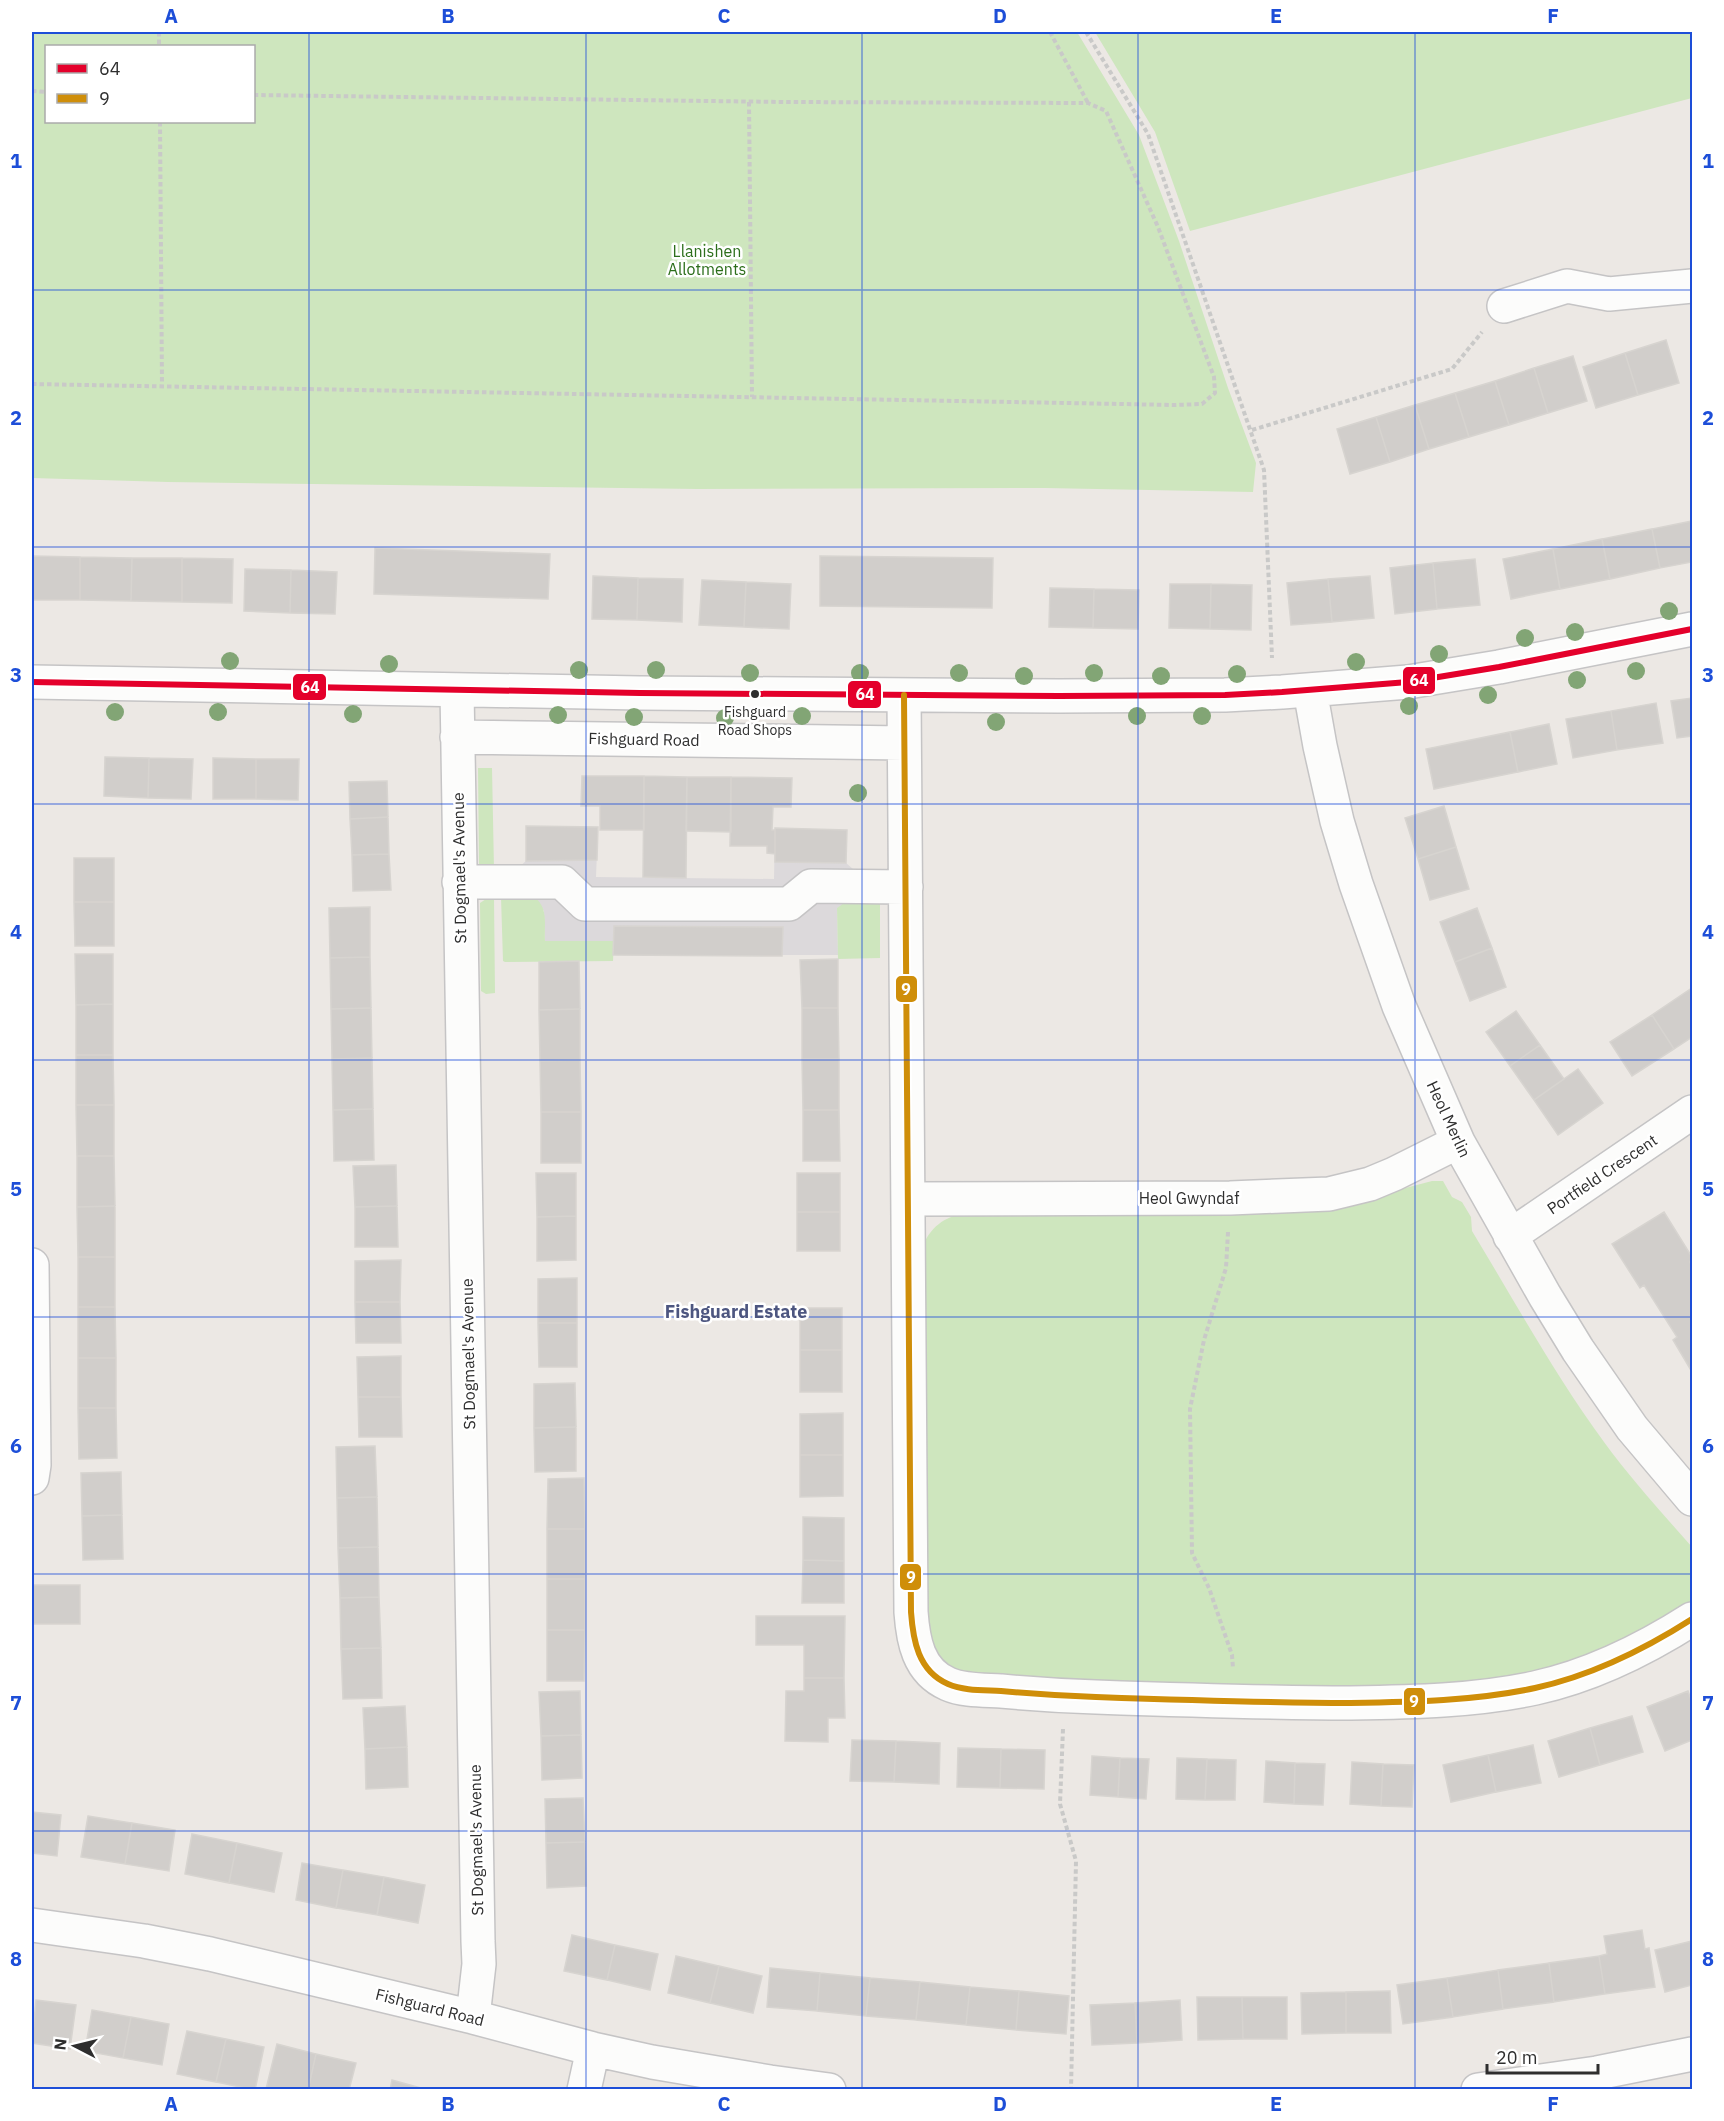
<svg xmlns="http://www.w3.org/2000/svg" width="1724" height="2121" font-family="'IBM Plex Sans',sans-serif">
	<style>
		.industrial { fill: #dcd9db }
		.green { fill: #cee6be; fill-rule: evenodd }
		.building { fill: #d1cecb; stroke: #d7d4d0; stroke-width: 1.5 }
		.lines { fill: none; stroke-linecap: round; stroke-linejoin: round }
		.minor-casing { stroke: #c5c4c5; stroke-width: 36 }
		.path { stroke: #c9c9c8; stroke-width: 4; stroke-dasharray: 4.5 3; stroke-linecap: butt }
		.minor { stroke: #fcfcfb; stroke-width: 33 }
		.bus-1-casing { stroke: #fff; stroke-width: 10 }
		.bus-2-casing { stroke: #fff; stroke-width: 10 }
		.bus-1 { stroke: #e4002b; stroke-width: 6 }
		.bus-2 { stroke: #cf8e09; stroke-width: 6 }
		.tree { fill: #82a575 }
		.grid { fill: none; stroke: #1d4ed8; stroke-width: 1.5; stroke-opacity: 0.55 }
		.bus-dot { fill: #2e2e2e; stroke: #fff; stroke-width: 2 }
		.labels { text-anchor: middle; stroke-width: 5; stroke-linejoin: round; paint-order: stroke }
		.bus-label { font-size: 14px; fill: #2e2e2e; stroke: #fff }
		.park-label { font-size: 16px; fill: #2c6e1b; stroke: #fff }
		.street-label { font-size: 16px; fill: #2e2e2e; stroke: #fff }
		.neighbourhood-label { font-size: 18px; font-weight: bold; fill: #4d5680; stroke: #fff }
		.line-badge { stroke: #fff; stroke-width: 2 }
		.badge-label { font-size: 16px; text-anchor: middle; font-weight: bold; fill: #fff }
		.neatline { fill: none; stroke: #1d4ed8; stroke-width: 2 }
		.grid-label { font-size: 20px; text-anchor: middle; font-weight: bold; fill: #1d4ed8 }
	</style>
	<rect width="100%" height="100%" fill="#ece8e4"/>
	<!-- industrial -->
	<path class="industrial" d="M526,826l72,1 -2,50 178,2 1,-51 72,2 -1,33 7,6 27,1v30l-43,8 1,47h-225v-14h-68l-1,-30 -11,-15 -14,-29 7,-6z"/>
	<!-- green -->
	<path class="green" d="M32,32h1045l62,103 40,106 49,147 28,75 -3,29 -208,-4 -347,1 -530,-7 -136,-4zM254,46v76h-208v-76z
		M1095,32h597v66l-502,133 -35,-99z
		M478,768h14l2,101h-10l-5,-5z
		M533,896c16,11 11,27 12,45h69l-1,20 -108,1 -2,-1 -2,-64z
		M494,898l1,95 -9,1 -5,-3 -1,-88 6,-4z
		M880,900v58l-42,1 -1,-51 10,-7z
		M1432,1181h11l9,16 10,5 9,15 1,14c43,71 83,144 132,211 27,37 58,71 88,105v55l-42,25 -69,33 -75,21 -133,9 -331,-9 -89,-10 -14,-8 -13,-27 -4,-388c8,-21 22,-31 43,-35l414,-18z"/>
	<!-- building -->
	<path class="building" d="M1666,340l13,43 -41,12 -13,-42z
		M1625,353l13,42 -42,13 -13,-41z
		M1573,356l14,45 -39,12 -14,-45z
		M1534,368l14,45 -39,12 -14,-44z
		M1495,381l14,44 -40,12 -14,-44z
		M1455,393l14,44 -40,12 -14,-44z
		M1415,405l14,44 -39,13 -14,-45z
		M1376,417l14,45 -40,12 -13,-45z
		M1692,521v41l-32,6 -8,-39z
		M1652,529l8,39 -50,11 -8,-40z
		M1602,539l8,40 -50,10 -7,-40z
		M375,548l175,6 -2,45 -174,-5z
		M1553,549l7,40 -49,10 -8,-40z
		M32,556l48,1v43h-48z
		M820,556l173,2 -1,50 -172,-2z
		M80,557l52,1 -1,43 -51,-1z
		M132,558h50v44l-51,-1z
		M182,558l51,1 -1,44 -50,-1z
		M1475,559l5,46 -43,4 -4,-46z
		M1433,563l4,46 -42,5 -5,-46z
		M245,569l46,1 -1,43 -46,-2z
		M291,570l46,2 -2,42 -45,-1z
		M593,576l45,2 -1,42 -45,-1z
		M1370,576l4,42 -42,4 -4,-43z
		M638,578l45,1 -1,43 -45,-2z
		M1328,579l4,43 -41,3 -4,-42z
		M702,580l44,2 -2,45 -45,-2z
		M746,582l45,2 -2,45 -45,-2z
		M1170,584h41l-1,45 -41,-1z
		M1211,584l41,1 -1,45 -41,-1z
		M1050,588l44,1 -1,39 -44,-1z
		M1094,589l45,1 -1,39 -45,-1z
		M1692,698v38l-15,2 -6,-37z
		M1656,703l7,40 -46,7 -6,-39z
		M1611,711l6,39 -44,8 -7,-39z
		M1549,724l8,40 -39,8 -8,-40z
		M1510,732l8,40 -84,17 -8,-40z
		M105,757l44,1 -1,40 -44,-2z
		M149,758l44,1 -2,40 -43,-1z
		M213,758l43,1v40h-43z
		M256,759h43l-1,41 -42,-1z
		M582,776h62v54h-44v-24h-19z
		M644,776l43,1 -1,101 -43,-1z
		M687,777h44v55l-45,-1z
		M731,777l61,1 -1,29h-18l-1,23h3v24l-8,-1v-7h-37z
		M387,781l1,36 -38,2 -1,-37z
		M1444,806l12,41 -38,12 -13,-41z
		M388,817l1,37 -37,1 -2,-36z
		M526,826l72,1 -1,33 -71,1z
		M775,828l72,2 -1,33 -71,-1z
		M1456,847l13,42 -39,11 -12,-41z
		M389,854l2,36 -38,1 -1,-36z
		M74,858h40v44h-40z
		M74,902h40v44h-39z
		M370,907v50l-40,1 -1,-50z
		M1477,908l15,40 -37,14 -15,-40z
		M614,926l169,1 -1,29 -169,-1z
		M1492,948l14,39 -36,14 -15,-39z
		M75,954h38v50l-37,1z
		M370,957l1,51 -40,1 -1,-51z
		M838,959v49h-36l-2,-48z
		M579,961l1,48 -41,1v-48z
		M1692,988v49l-18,12 -22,-34z
		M113,1004v51h-37v-50z
		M371,1008l1,50 -40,1 -1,-50z
		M802,1008h36l1,51h-37z
		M580,1009v51l-40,1 -1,-51z
		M1516,1011l24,34 -30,21 -24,-34z
		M1652,1015l22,34 -42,27 -22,-34z
		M1540,1045l24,34 -30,21 -24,-34z
		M76,1055h37l1,50h-38z
		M372,1058l1,51 -40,1 -1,-51z
		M802,1059h37v51h-36z
		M580,1060l1,52h-40l-1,-51z
		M1578,1069l25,34 -45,32 -24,-35z
		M76,1105h38v51h-37z
		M373,1109l1,51 -40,1 -1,-51z
		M803,1110h36l1,51h-37z
		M541,1112h40v51h-40z
		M77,1156h37l1,50 -38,1z
		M396,1165l1,41 -42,1 -2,-41z
		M536,1173h40v43l-39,1z
		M797,1173h43v39h-43z
		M115,1206v51h-37l-1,-50z
		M397,1206l1,41h-43v-40z
		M797,1212h43v39h-43z
		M1664,1212l28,45 -2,5 2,5v105l-19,-32 4,-3 -33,-52 -4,3 -28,-44z
		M576,1216v44l-39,1v-44z
		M78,1257h37v50h-37z
		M401,1260l-1,42h-45v-41z
		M577,1278v45h-39v-44z
		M355,1302h45l1,41h-45z
		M78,1307h37l1,51h-38z
		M800,1308h42v42h-42z
		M538,1323h39v44h-38z
		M800,1350h42v42h-42z
		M401,1356v41h-43l-1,-40z
		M78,1358h38v50h-38z
		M575,1383l1,44 -42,1v-44z
		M358,1397h43l1,40h-43z
		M78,1408h38l1,50 -38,1z
		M843,1413v42h-43v-41z
		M576,1427v44l-41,1 -1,-44z
		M375,1446l2,51 -40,1 -1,-51z
		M800,1455h43v41l-43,1z
		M121,1472l1,43 -40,1 -1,-43z
		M584,1478l1,51h-38l1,-50z
		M377,1497l1,50 -40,1 -1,-50z
		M122,1515l1,44 -40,1 -1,-44z
		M803,1517l41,1v43l-41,-1z
		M547,1529h38v50h-38z
		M378,1547l1,50 -39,1 -2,-50z
		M803,1560l41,1v42h-42z
		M547,1579h38v51h-38z
		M32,1585h48v39h-48z
		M379,1597l2,51 -40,1 -1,-51z
		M756,1616h89l-1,62h-40v-33h-48z
		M547,1630h38l-1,51h-37z
		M381,1648l1,50 -39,1 -2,-50z
		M804,1678h40l1,40h-17v24l-43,-1 1,-50h18z
		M580,1691l1,44 -40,1 -2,-44z
		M1688,1691l4,11v38l-27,11 -18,-44z
		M405,1706l2,41 -42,2 -2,-41z
		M1632,1716l11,36 -43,13 -10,-37z
		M1590,1728l10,37 -41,12 -11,-36z
		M581,1735l1,43 -40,2 -1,-44z
		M852,1740l44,1 -2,41 -44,-1z
		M896,1741l44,2 -1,41 -45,-2z
		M1533,1745l8,38 -45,9 -8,-37z
		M407,1747l1,40 -42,2 -1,-40z
		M958,1748l43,1 -1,39 -43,-1z
		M1001,1749l44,1 -1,39 -44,-1z
		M1488,1755l8,37 -45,10 -8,-37z
		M1092,1756l28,2 -2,39 -28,-2z
		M1120,1758l29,1 -3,40 -28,-2z
		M1177,1758l30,1 -2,41 -29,-1z
		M1207,1759l29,1 -1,40h-30z
		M1266,1761l29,2 -1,41 -30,-2z
		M1352,1762l31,2 -2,42 -31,-2z
		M1295,1763l30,1 -2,41 -29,-1z
		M1383,1764l31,1 -2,42 -31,-1z
		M583,1798l2,44 -39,1 -1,-44z
		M32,1812l29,3 -4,41 -25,-3z
		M88,1816l44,7 -7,41 -44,-7z
		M132,1823l43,7 -6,41 -44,-7z
		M192,1834l45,9 -8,40 -44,-9z
		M585,1842l1,44 -39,2 -1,-45z
		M237,1843l45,10 -8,39 -45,-9z
		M302,1863l41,7 -7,38 -40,-8z
		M343,1870l41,7 -7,38 -41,-7z
		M384,1877l41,8 -7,38 -41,-8z
		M1642,1930l3,19 4,-1 6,39 -50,7 -6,-38 8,-2 -3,-18z
		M572,1935l43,10 -8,35 -43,-9z
		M1692,1941v44l-27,7 -10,-42z
		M615,1945l43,9 -8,36 -43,-10z
		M676,1956l43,10 -9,37 -42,-10z
		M1599,1956l6,38 -51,8 -5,-39z
		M1549,1963l5,39 -51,7 -5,-39z
		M719,1966l43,10 -9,37 -43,-10z
		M770,1968l50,5 -3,38 -50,-4z
		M1498,1970l5,39 -50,8 -6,-39z
		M820,1973l50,5 -4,38 -49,-5z
		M870,1978l50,4 -4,38 -50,-4z
		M1447,1978l6,39 -50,7 -6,-39z
		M920,1982l50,5 -4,38 -50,-5z
		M970,1987l49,4 -3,39 -50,-5z
		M1019,1991l50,5 -3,38 -50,-4z
		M1390,1991l1,42h-45v-41z
		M1346,1992v41l-44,1 -1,-41z
		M1197,1997h45l1,42 -45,1z
		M1242,1997h45v42h-44z
		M36,2000l40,5 -6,44 -38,-6z
		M1180,2000l2,40 -45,3 -2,-40z
		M1135,2003l2,40 -45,2 -2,-40z
		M92,2010l39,7 -8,41 -38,-7z
		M131,2017l38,7 -7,41 -39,-7z
		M187,2031l39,8 -10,43 -39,-8z
		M226,2039l38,8 -9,43 -39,-8z
		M277,2044l39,10 -8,36 -42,-1z
		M316,2054l40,9 -7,27h-41z
		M392,2080l36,10h-38z"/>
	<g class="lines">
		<defs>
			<path id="minor" d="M1504,306l63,-20 42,8 83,-8
				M32,682l608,11 419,3 166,-1 57,-3 126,-10 91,-15 193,-38
				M457,690l21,1251 1,23 -6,53
				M1310,690l10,56 17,75 19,63 43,122 59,136 87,154 33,54 54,78 60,71
				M904,695l7,917c2,28 7,59 37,72 16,7 36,6 53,7 32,3 64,5 95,6 85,3 170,6 254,6 62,-1 125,-2 185,-15 55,-12 110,-39 157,-69
				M457,737l447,6
				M459,882h103l23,22h204l22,-18 95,1
				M908,1199l322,-1 99,-4 41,-10 24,-10 64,-32
				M1510,1236l182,-124
				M32,1265l2,200 -2,13
				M32,1925l112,16 66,13 263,63 120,32 59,13 118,20 59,8
				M584,2090l9,-41
				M1478,2090l119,-17 95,-19"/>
		</defs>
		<!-- minor casing -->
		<use href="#minor" class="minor-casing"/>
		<!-- path -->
		<path class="path" d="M159,32v14
			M1050,32l38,71
			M1086,32l62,102 116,336 8,188
			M32,91l14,1
			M749,102l3,295
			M160,122l2,264
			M32,384l1143,21 27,-1 13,-11 -1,-16 -56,-150 -52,-116 -18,-8 -303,-1 -531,-7
			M1252,430l200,-61 30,-37
			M1228,1232l-2,36 -22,72 -14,69 2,144 17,35 23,67 1,13
			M1063,1729l-3,75 16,57 -5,229"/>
		<!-- minor -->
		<use href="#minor" class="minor"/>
		<defs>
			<path id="bus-1" d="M32,682l608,11 419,3 166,-1 57,-3 126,-10 91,-15 193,-38"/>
			<path id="bus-2" d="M904,695l7,917c2,28 7,59 37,72 16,7 36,6 53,7 32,3 64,5 95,6 85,3 170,6 254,6 62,-1 125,-2 185,-15 55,-12 110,-39 157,-69"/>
		</defs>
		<!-- bus-1 casing -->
		<use href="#bus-1" class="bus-1-casing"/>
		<!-- bus-2 casing -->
		<use href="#bus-2" class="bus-2-casing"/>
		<!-- bus-1 -->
		<use href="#bus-1" class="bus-1"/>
		<!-- bus-2 -->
		<use href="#bus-2" class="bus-2"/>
	</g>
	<!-- trees -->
	<g class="tree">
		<circle cx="1669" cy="611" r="9"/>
		<circle cx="1575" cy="632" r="9"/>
		<circle cx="1525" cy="638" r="9"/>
		<circle cx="1439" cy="654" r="9"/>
		<circle cx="230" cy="661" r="9"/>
		<circle cx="1356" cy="662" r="9"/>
		<circle cx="389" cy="664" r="9"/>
		<circle cx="579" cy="670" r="9"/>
		<circle cx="656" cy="670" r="9"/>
		<circle cx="1636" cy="671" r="9"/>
		<circle cx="750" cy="673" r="9"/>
		<circle cx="860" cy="673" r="9"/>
		<circle cx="959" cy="673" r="9"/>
		<circle cx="1094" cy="673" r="9"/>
		<circle cx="1237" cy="674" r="9"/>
		<circle cx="1024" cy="676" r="9"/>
		<circle cx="1161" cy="676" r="9"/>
		<circle cx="1577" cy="680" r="9"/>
		<circle cx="1488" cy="695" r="9"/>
		<circle cx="1409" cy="706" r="9"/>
		<circle cx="115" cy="712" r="9"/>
		<circle cx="218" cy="712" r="9"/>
		<circle cx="353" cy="714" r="9"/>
		<circle cx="558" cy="715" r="9"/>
		<circle cx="802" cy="716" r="9"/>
		<circle cx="1137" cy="716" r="9"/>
		<circle cx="1202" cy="716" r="9"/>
		<circle cx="634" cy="717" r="9"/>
		<circle cx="725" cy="718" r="9"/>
		<circle cx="996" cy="722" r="9"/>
		<circle cx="858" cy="793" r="9"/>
	</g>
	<!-- grid -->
	<path class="grid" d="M309,32v2058M586,32v2058M862,32v2058M1138,32v2058M1415,32v2058M32,290h1660M32,547h1660M32,804h1660M32,1060h1660M32,1317h1660M32,1574h1660M32,1831h1660"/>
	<!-- markers -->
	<circle class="bus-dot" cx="755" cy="694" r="5"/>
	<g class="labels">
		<!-- bus labels -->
		<g class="bus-label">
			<text x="755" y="717">Fishguard<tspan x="755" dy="18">Road Shops</tspan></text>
		</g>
		<!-- park labels -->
		<g class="park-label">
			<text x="707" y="257">Llanishen<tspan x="707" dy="18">Allotments</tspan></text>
		</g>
		<!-- street labels -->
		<g class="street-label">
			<text transform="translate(644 739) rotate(1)" y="6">Fishguard Road</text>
			<text transform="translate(459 868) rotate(-91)" y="6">St Dogmael's Avenue</text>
			<text transform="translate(1449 1119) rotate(65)" y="6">Heol Merlin</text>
			<text transform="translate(1602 1174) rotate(-34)" y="6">Portfield Crescent</text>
			<text x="1189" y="1204">Heol Gwyndaf</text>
			<text transform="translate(468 1354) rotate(-91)" y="6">St Dogmael's Avenue</text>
			<text transform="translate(476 1840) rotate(-91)" y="6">St Dogmael's Avenue</text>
			<text transform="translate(430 2007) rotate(14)" y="6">Fishguard Road</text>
		</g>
		<!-- neighbourhood labels -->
		<g class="neighbourhood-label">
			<text x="736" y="1318">Fishguard Estate</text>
		</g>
	</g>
	<g class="line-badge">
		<rect x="1402" y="666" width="34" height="29" rx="6" fill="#e4002b"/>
		<rect x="292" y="673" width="35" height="28" rx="6" fill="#e4002b"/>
		<rect x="847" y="680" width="35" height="29" rx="6" fill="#e4002b"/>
		<rect x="895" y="975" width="23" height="28" rx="6" fill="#cf8e09"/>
		<rect x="899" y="1563" width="23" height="28" rx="6" fill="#cf8e09"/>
		<rect x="1403" y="1687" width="23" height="29" rx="6" fill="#cf8e09"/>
	</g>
	<g class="badge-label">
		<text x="1419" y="686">64</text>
		<text x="310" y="693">64</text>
		<text x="865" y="700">64</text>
		<text x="906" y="995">9</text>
		<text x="911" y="1583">9</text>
		<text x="1414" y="1707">9</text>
	</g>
	<!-- border -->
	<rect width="1724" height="2121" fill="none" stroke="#ffffff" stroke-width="66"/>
	<!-- legend -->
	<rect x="45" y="45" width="210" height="78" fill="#ffffff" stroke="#ababab" stroke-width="1.5"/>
	<rect x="57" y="64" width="30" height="9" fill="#e4002b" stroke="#ababab" stroke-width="1.5"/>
	<text x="99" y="75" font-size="18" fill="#2e2e2e">64</text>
	<rect x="57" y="94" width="30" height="9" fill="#cf8e09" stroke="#ababab" stroke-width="1.5"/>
	<text x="99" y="105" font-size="18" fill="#2e2e2e">9</text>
	<!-- north arrow -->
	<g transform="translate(75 2046) rotate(277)" stroke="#ffffff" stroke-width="4.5" paint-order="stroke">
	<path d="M0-4.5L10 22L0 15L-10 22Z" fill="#2e2e2e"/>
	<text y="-9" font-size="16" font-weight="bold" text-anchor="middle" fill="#2e2e2e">N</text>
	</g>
	<!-- scale -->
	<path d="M1487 2064v9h111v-9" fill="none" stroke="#2e2e2e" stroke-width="3"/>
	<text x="1496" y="2064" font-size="18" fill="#2e2e2e" stroke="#ffffff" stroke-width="4.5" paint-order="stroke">20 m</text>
	<rect x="33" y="33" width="1658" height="2055" class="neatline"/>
	<g class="grid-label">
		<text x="171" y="23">A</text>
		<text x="448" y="23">B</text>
		<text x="724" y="23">C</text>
		<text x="1000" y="23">D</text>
		<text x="1276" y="23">E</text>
		<text x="1553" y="23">F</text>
		<text x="16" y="168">1</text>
		<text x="1708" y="168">1</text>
		<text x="16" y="425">2</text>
		<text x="1708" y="425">2</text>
		<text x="16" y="682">3</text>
		<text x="1708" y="682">3</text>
		<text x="16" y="939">4</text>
		<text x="1708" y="939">4</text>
		<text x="16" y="1196">5</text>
		<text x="1708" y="1196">5</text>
		<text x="16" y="1453">6</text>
		<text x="1708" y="1453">6</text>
		<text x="16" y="1710">7</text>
		<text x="1708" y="1710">7</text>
		<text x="16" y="1966">8</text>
		<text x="1708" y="1966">8</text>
		<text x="171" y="2111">A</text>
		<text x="448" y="2111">B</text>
		<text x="724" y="2111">C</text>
		<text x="1000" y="2111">D</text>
		<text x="1276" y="2111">E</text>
		<text x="1553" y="2111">F</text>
	</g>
</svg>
